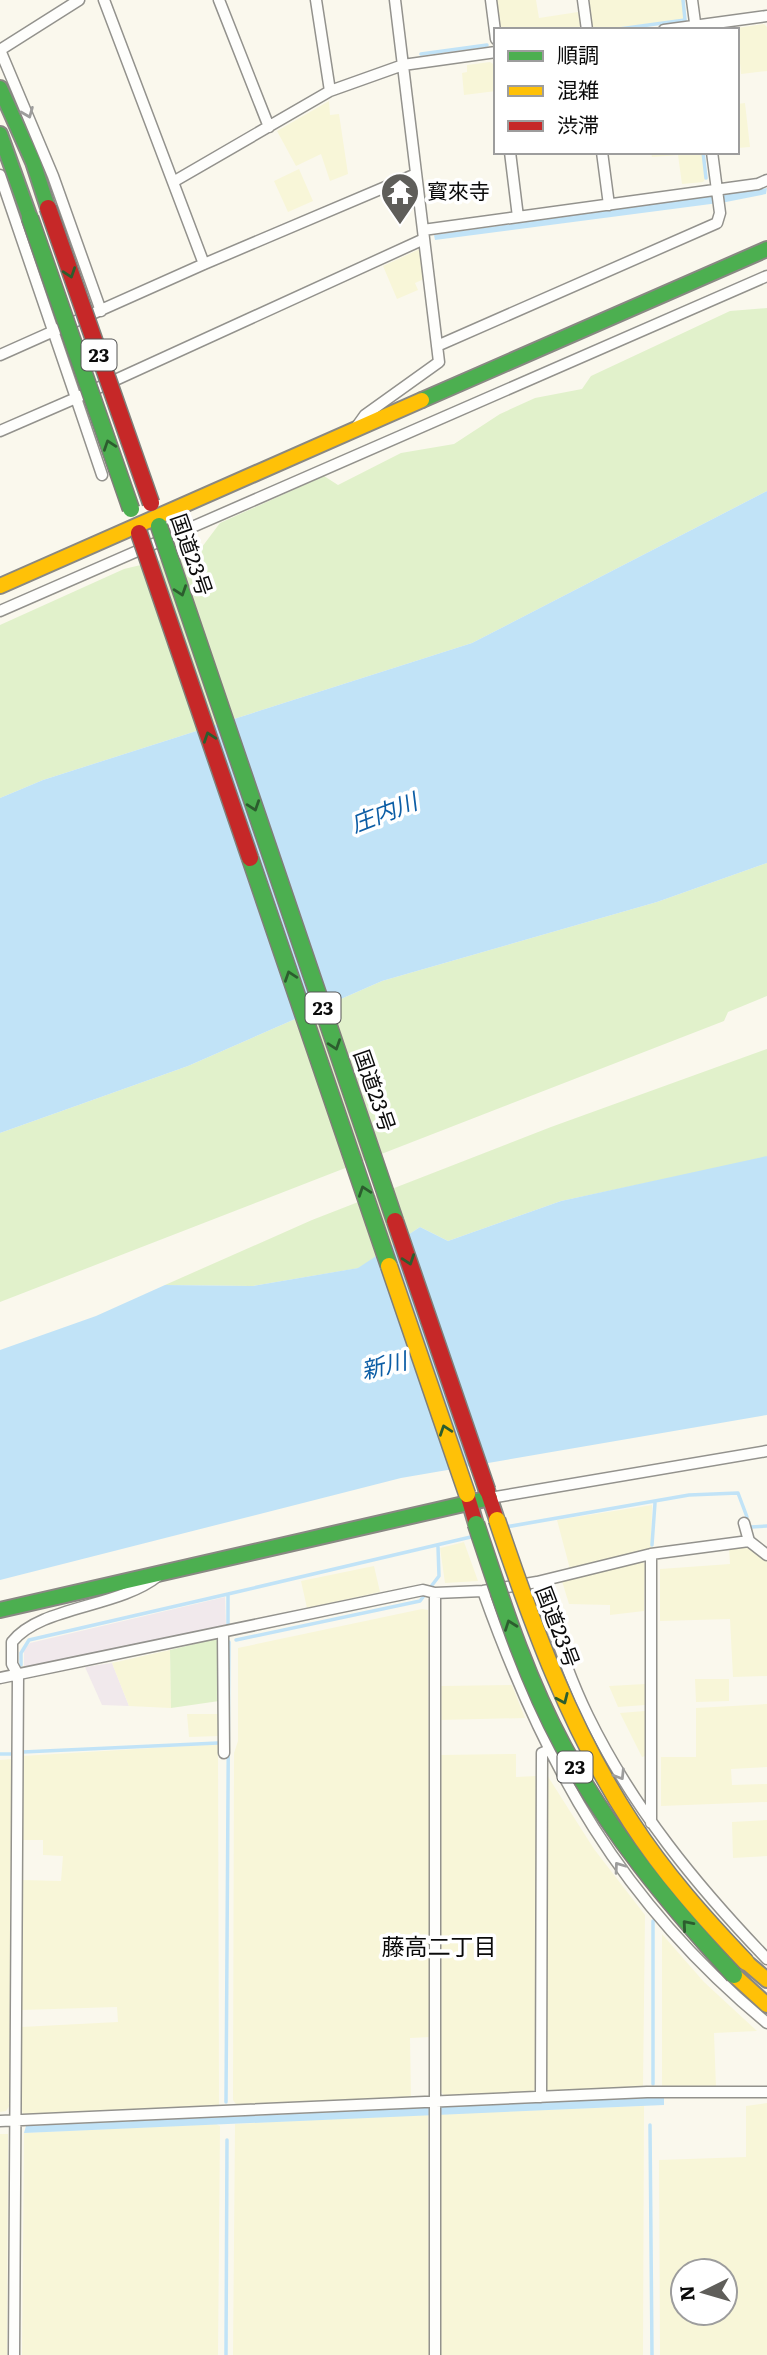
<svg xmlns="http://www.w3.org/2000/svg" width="767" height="2355" font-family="Literata,'Noto Sans JP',serif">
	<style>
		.industrial { fill: #f1e9ec }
		.farmland { fill: #f8f6d8; fill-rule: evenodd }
		.green { fill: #e1f1cb }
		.water { fill: #c1e3f7 }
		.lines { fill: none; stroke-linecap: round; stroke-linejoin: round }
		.stream { stroke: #c1e3f7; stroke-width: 3.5 }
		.street-casing { stroke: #93928d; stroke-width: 13 }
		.fast-casing { stroke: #898883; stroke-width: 18 }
		.slow-casing { stroke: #898883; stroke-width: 18 }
		.jam-casing { stroke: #898883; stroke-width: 18 }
		.street { stroke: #fefefc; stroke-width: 10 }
		.fast { stroke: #4caf50; stroke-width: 14 }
		.slow { stroke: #ffc107; stroke-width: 14 }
		.jam { stroke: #c62828; stroke-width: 14 }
		.fast-bridge-casing { stroke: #807f7a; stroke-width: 19; stroke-linecap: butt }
		.slow-bridge-casing { stroke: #807f7a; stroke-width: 19; stroke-linecap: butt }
		.jam-bridge-casing { stroke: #807f7a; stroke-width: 19; stroke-linecap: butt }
		.fast-bridge { stroke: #4caf50; stroke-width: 16 }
		.slow-bridge { stroke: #ffc107; stroke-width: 16 }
		.jam-bridge { stroke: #c62828; stroke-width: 16 }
		.oneway { stroke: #9d9d9c }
		.oneway2 { stroke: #2c5d2e }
		.labels { text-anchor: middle; stroke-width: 7; stroke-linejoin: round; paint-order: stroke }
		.shield { fill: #fff; stroke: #545454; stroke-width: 2 }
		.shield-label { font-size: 19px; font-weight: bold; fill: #0b0b0b }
		.poi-label { font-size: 21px; fill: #0b0b0b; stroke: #fff; text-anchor: start }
		.street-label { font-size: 21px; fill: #0b0b0b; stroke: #fff }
		.water-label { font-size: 23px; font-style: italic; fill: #0c5da5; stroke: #fff }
		.neighbourhood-label { font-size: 23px; fill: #0b0b0b; stroke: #fff }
	</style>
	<rect width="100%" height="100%" fill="#faf8ed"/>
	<!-- industrial -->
	<path class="industrial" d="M225,1597l1,30 -202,43v-20l6,-7z
		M112,1663l17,43 -27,-1 -17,-38z"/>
	<!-- farmland -->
	<path class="farmland" d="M496,0h40l3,18 39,-6 3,18h-81z
		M589,0h94l2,20 -92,10z
		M764,24l3,3v44l-26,3 -4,-44h-14z
		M490,62l3,2 3,27 -32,4 -2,-22 5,-1v-7z
		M329,101l1,14 9,-1 9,60 -18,7 -9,-27 -25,12 -19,-35z
		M745,103l5,44 -13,1v-44z
		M651,152h52l3,26 -3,4 -21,2 -4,-29 -26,2z
		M299,169l14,32 -25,11 -14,-31z
		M420,249l4,30 -9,4 3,7 -21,9 -14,-33z
		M652,1505l-1,43 -81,21 -13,-49z
		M464,1542l14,39 -33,2 -5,-35z
		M748,1546l19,15v115l-34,1 -3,-58 -70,2v-52l70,-5 -1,-16z
		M641,1561l4,3 -1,47 -34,4v-10l-41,-1 -8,-26z
		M374,1566l6,26 -73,16 -6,-27z
		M422,1609l6,1 2,427 -20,1 1,62 -173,7 -5,-7 1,-347 4,-12v-93z
		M170,1650l1,58 -42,-2 -17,-43z
		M695,1679h34v22l-33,1z
		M645,1684v21l-27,2 -9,-21z
		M512,1685l13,33 -85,2v-34z
		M767,1704v63l-36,2 1,16 35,-1v18l-106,4v-49h35v-49z
		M645,1711v45l-3,1 -22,-44z
		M187,1714h32v22l-30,1z
		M218,1744l1,362 -195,11 -3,-10v-80l97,-5 -1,-15 -95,3v-130l39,1 2,-25 -20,-1v-15h-21v-84z
		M516,1754v23l21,-1 -2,313 -3,3 -87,4 -4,-4 -1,-337z
		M12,1759l-2,346 -4,6 -6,1v-352z
		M547,1775l47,74 51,66 -2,173 -93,4 -4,-4z
		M767,1820v36l-34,2 -1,-36z
		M662,1934l42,48 53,49 -43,2 2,55h-54z
		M767,2103v252h-107l-1,-195 87,-3v-51zM725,2271v42h-42v-42z
		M644,2106l-1,249h-204v-241z
		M428,2114l1,241h-196l2,-231z
		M216,2124l4,2 -2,229h-196l2,-222z
		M0,2134h8l-1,221h-7z"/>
	<!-- green -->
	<path class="green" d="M767,308v183l-295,152 -429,137 -43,18v-173l124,-56 75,-18 21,-28 104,-47 14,9 63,-32 53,-9 46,-30 35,-16 47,-9 9,-13 139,-65z
		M767,863v133l-39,16 -4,9 -724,281v-169l188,-67 194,-85 275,-79z
		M767,1049v107l-3,2 -203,43 -113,40 -28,-14 -61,41 -106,18 -88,-1 147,-65 239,-93z
		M215,1639l4,3v59l-48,7 -1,-58z"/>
	<!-- water -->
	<path class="water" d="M767,188l-1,6 -40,8 -291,38 -1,-5z
		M767,491v372l-110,39 -275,79 -194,85 -188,67v-335l43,-18 429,-137z
		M767,1156v259l-366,63 -401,102v-230l96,-34 69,-31 88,1 105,-18 62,-41 28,14 113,-40z
		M664,2097v8l-640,28 2,-7z"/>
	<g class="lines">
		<!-- stream -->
		<path class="stream" d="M612,30l73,-10 -2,-20
			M421,54l66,-9
			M703,152l3,26
			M506,1527l183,-32 49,-2 9,24
			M751,1527l16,-1
			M652,1545l3,-42
			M228,1625v-31l247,-58
			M236,1640l184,-39 19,-25 -1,-29
			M21,1665v-12l8,-13 199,-46
			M23,1752l195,-9
			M0,1754h11
			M653,2084v-163
			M226,2102l3,-460
			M650,2125l2,230
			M226,2355l1,-215"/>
		<defs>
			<path id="street" d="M79,0l-79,50 53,126 48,135
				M104,0l100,264
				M219,0l50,127
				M316,0l14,91
				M491,0l5,39
				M583,0l4,30
				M692,0l4,30
				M664,30l103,-14
				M510,152l8,65
				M602,152l7,53
				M0,175l76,223 -76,33
				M173,182l157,-91 73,-26 93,-13
				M423,230l335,-46 9,-4
				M437,346l280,-123 3,-10 -8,-61
				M0,355l204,-91 212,-90
				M355,429l10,-14 74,-53 -44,-362
				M102,475l-26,-77 348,-159
				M0,611l767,-335
				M490,1498l277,-47
				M744,1523l5,18 18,14
				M537,1582l114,-28 98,-13
				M483,1591c63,177 138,311 284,432
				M223,1632l1,121
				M0,1678l423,-88 12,3
				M651,1823v-269
				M541,2097l1,-344 7,-3
				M0,2121l647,-29h120
				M14,2355l4,-680 -6,-11v-22c28,-36 106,-34 146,-66
				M435,2355v-762l48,-2 54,-9c16,45 30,91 51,134 45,92 108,169 179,243"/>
			<path id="fast" d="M0,88l33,74 15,46
				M0,134l30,84
				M422,400l345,-151
				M0,1610l490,-112"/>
			<path id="slow" d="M0,586l422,-186
				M746,1962l21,18
				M734,1975l33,30"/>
			<path id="jam" d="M487,1490l10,30
				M467,1494l9,30"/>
		</defs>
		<!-- street casing -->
		<use href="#street" class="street-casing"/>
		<!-- fast casing -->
		<use href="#fast" class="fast-casing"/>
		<!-- slow casing -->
		<use href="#slow" class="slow-casing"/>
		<!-- jam casing -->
		<use href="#jam" class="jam-casing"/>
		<!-- street -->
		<use href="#street" class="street"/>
		<!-- fast -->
		<use href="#fast" class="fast"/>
		<!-- slow -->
		<use href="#slow" class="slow"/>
		<!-- jam -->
		<use href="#jam" class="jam"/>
		<defs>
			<path id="fast-bridge" d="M30,218l101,291
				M159,526l236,695
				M250,858l139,408
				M476,1524c25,75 49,152 87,222 45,85 106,158 171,229"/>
			<path id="slow-bridge" d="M389,1266l78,228
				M497,1520c35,104 73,209 134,302 33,51 73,96 115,140"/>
			<path id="jam-bridge" d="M48,208l103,295
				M139,533l111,325
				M395,1221l92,269"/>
		</defs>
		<!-- fast-bridge casing -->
		<use href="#fast-bridge" class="fast-bridge-casing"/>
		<!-- slow-bridge casing -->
		<use href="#slow-bridge" class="slow-bridge-casing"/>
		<!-- jam-bridge casing -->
		<use href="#jam-bridge" class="jam-bridge-casing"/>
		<!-- fast-bridge -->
		<use href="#fast-bridge" class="fast-bridge"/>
		<!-- slow-bridge -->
		<use href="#slow-bridge" class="slow-bridge"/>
		<!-- jam-bridge -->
		<use href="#jam-bridge" class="jam-bridge"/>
	</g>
	<!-- one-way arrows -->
	<defs><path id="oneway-chevron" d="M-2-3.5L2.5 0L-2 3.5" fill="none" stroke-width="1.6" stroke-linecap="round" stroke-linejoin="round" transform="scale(1.75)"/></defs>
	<g class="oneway">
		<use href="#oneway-chevron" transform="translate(28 113) rotate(68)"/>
		<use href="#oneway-chevron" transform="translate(620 1775) rotate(58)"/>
		<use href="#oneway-chevron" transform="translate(619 1867) rotate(-126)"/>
	</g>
	<g class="oneway2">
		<use href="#oneway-chevron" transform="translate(70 273) rotate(71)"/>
		<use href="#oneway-chevron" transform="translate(109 445) rotate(-109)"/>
		<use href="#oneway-chevron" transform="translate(181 591) rotate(71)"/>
		<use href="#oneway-chevron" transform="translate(209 737) rotate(-109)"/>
		<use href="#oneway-chevron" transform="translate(254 806) rotate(71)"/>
		<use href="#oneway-chevron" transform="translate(290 976) rotate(-109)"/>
		<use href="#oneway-chevron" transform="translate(335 1045) rotate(71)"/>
		<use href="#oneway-chevron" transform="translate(364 1191) rotate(-109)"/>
		<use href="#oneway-chevron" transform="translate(409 1260) rotate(71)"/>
		<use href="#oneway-chevron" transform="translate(445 1430) rotate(-109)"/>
		<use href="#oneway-chevron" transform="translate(510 1625) rotate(-110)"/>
		<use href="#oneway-chevron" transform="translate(563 1699) rotate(66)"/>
		<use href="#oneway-chevron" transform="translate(687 1925) rotate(-131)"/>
	</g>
	<!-- icons -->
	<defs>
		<symbol id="temple-pin" viewBox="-11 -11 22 30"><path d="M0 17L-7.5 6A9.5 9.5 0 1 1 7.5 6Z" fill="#5f5e5a" stroke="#fff"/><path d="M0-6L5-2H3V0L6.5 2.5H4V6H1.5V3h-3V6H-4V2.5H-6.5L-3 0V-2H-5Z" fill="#fff"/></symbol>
	</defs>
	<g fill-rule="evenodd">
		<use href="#temple-pin" x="378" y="170" width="44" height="60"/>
	</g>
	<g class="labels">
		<!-- shield labels -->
		<g class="shield">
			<rect x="81.5" y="339.5" width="35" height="31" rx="5"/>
			<rect x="305.5" y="992.5" width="35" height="31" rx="5"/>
			<rect x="557.5" y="1751.5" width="35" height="31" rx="5"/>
		</g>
		<g class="shield-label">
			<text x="99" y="362">23</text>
			<text x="323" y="1015">23</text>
			<text x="575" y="1774">23</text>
		</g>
		<!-- poi labels -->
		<g class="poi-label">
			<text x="427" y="199">寳來寺</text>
		</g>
		<!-- street labels -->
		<g class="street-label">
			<text transform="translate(191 555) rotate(71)" y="7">国道23号</text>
			<text transform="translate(374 1091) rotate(71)" y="7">国道23号</text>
			<text transform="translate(557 1627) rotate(69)" y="7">国道23号</text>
		</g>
		<!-- water labels -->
		<g class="water-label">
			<text transform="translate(384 813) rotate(-21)" y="8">庄内川</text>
			<text transform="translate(384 1366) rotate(-14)" y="8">新川</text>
		</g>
		<!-- neighbourhood labels -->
		<g class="neighbourhood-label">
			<text x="439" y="1955">藤高二丁目</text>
		</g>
	</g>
	<!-- legend -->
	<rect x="494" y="28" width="245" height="126" fill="#ffffff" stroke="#9d9d9d" stroke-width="2"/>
	<rect x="508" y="51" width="35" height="10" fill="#4caf50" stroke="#9d9d9d" stroke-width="2"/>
	<text x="557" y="63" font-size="21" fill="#0b0b0b">順調</text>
	<rect x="508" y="86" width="35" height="10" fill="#ffc107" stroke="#9d9d9d" stroke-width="2"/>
	<text x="557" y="98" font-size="21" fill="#0b0b0b">混雑</text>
	<rect x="508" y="121" width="35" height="10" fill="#c62828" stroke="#9d9d9d" stroke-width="2"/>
	<text x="557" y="133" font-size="21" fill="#0b0b0b">渋滞</text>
	<!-- north arrow -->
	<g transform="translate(704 2292) rotate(265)"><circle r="33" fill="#ffffff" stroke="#9d9d9d" stroke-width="2"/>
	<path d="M0-5L12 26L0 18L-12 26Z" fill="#5f5e5a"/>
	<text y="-10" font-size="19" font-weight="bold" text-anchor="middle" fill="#0b0b0b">N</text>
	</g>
</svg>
